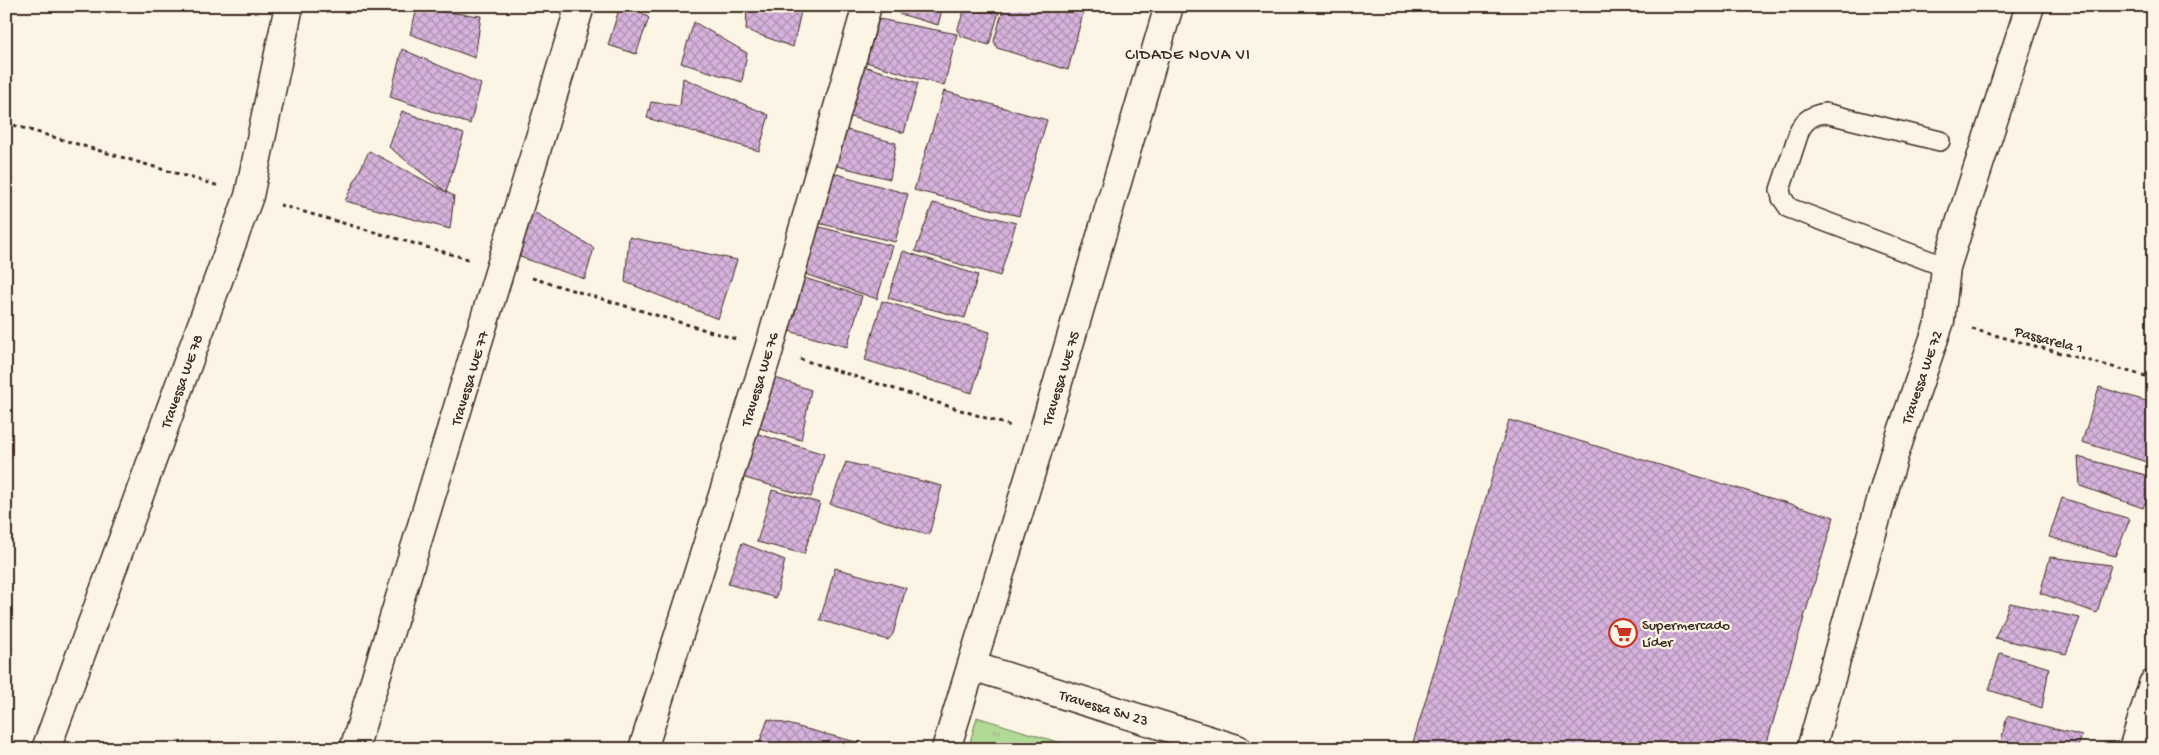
<svg xmlns="http://www.w3.org/2000/svg" width="2159" height="755" font-family="'Gochi Hand',sans-serif">
	<style>
		.park { fill: url(#park-tufts); stroke: #76825a }
		.building { fill: url(#building-cross-hatch); stroke: #3b2a1e }
		.lines { fill: none; stroke-linecap: round; stroke-linejoin: round }
		.lane-casing { stroke: #3b2a1e; stroke-width: 22 }
		.street-casing { stroke: #3b2a1e; stroke-width: 31 }
		.secondary-casing { stroke: #3b2a1e; stroke-width: 31 }
		.path { stroke: #3b2a1e; stroke-width: 3; stroke-dasharray: 4 4; stroke-linecap: butt }
		.lane { stroke: #fcf5e5; stroke-width: 19 }
		.street { stroke: #fcf5e5; stroke-width: 28 }
		.secondary { stroke: #fcf5e5; stroke-width: 28 }
		.labels { text-anchor: middle; stroke-width: 4.5; stroke-linejoin: round; paint-order: stroke }
		.street-label { font-size: 15px; fill: #3b2a1e; stroke: #fcf5e5 }
		.poi-label { font-size: 15px; fill: #3b2a1e; stroke: #fcf5e5; text-anchor: start }
		.neighbourhood-label { font-size: 16px; letter-spacing: 1px; fill: #3b2a1e; stroke: #fcf5e5 }
	</style>
	<defs>
		<pattern id="park-tufts" width="24" height="20" patternUnits="userSpaceOnUse" patternTransform="scale(1.25)"><rect width="24" height="20" fill="#b1da97"/><path d="M3 7l-1-3M5 7V3M7 7l1-3M15 17l-1-3M17 17v-4M19 17l1-3" fill="none" stroke="#99bb82"/></pattern>
		<pattern id="building-cross-hatch" width="8" height="8" patternUnits="userSpaceOnUse" patternTransform="scale(1.25)"><rect width="8" height="8" fill="#d6b2dc"/><path d="M0 0l8 8M0 8l8-8" fill="none" stroke="#af91b2"/></pattern>
	</defs>
	<rect width="100%" height="100%" fill="#fcf5e5"/>
	<filter id="ink" filterUnits="userSpaceOnUse"><feTurbulence type="fractalNoise" baseFrequency=".02" numOctaves="2"/><feDisplacementMap in="SourceGraphic" scale="10" xChannelSelector="R" yChannelSelector="G"/><feConvolveMatrix kernelMatrix="1 2 1 2 8 2 1 2 1" color-interpolation-filters="sRGB"/></filter>
	<g filter="url(#ink)">
		<!-- park -->
		<path class="park" d="M977,717l103,32h-112z"/>
		<!-- building -->
		<path class="building" d="M620,6h14l15,12 -13,36 -28,-9z
			M747,6l55,1 -9,40 -47,-17z
			M891,6h52l-5,19 -38,-11 -9,-5z
			M966,6h13l20,6 -10,33 -28,-9 -4,-6z
			M1004,6h81l-17,64 -71,-22 -3,-7z
			M417,9l64,7 -6,42 -65,-24z
			M879,19l78,15 -13,52 -78,-24z
			M694,22l53,31 -5,29 -61,-19z
			M402,49l79,35 -11,40 -80,-27z
			M857,64l61,19 -14,50 -60,-18z
			M683,78l86,37 -10,36 -112,-33 4,-16 29,4z
			M944,91l103,29 -28,96 -105,-26z
			M402,111l62,23 -18,58 -57,-45z
			M840,128l56,15 -6,36 -61,-15z
			M369,151l85,45 -4,33 -105,-28z
			M826,171l82,23 -13,48 -81,-20z
			M933,203l83,20 -16,53 -85,-25z
			M529,209l65,39 -9,31 -65,-22z
			M816,226l77,20 -16,53 -75,-26z
			M629,237l108,23 -19,59 -93,-37z
			M903,251l75,24 -13,43 -77,-20z
			M798,276l64,20 -15,51 -62,-17z
			M882,301l108,31 -18,61 -107,-33z
			M767,375l44,15 -10,50 -49,-14z
			M2099,387l54,16v61l-71,-22z
			M1509,420l325,97 -69,232h-354z
			M752,432l72,22 -13,43 -73,-21z
			M2078,457l75,20v8l-10,23 -63,-22z
			M846,462l96,24 -13,49 -99,-31z
			M772,490l48,13 -16,51 -47,-12z
			M2062,498l68,21 -15,37 -66,-19z
			M742,543l43,17 -9,38 -48,-14z
			M2050,557l61,8 -14,48 -57,-20z
			M835,568l71,20 -13,46 -5,6 -68,-20z
			M2010,603l70,15 -14,36 -71,-16z
			M2000,653l49,15 -7,40 -53,-18z
			M2007,716l75,20 -5,13h-78z
			M768,719l92,24 -1,6h-102z"/>
		<g class="lines">
			<defs>
				<path id="lane" d="M1940,141l-115,-28c-12,2 -19,6 -25,16l-20,61 2,8 7,10 157,59"/>
				<path id="street" d="M46,749l203,-553 40,-190
					M354,749l226,-743
					M643,749l126,-400 98,-343
					M2133,749l20,-65"/>
				<path id="secondary" d="M972,666l265,83
					M946,749l96,-313 127,-430
					M1811,749l83,-294 46,-134 6,-54 84,-261"/>
			</defs>
			<!-- lane casing -->
			<use href="#lane" class="lane-casing"/>
			<!-- street casing -->
			<use href="#street" class="street-casing"/>
			<!-- secondary casing -->
			<use href="#secondary" class="secondary-casing"/>
			<!-- path -->
			<path class="path" d="M6,123l213,63
				M280,205l188,54
				M532,278l207,62
				M1972,329l181,49
				M800,359l211,67"/>
			<!-- lane -->
			<use href="#lane" class="lane"/>
			<!-- street -->
			<use href="#street" class="street"/>
			<!-- secondary -->
			<use href="#secondary" class="secondary"/>
		</g>
	</g>
	<!-- icons -->
	<defs>
		<symbol id="supermarket-ring" viewBox="-11 -11 22 22"><circle r="9.5" fill="#fcf5e5" stroke="#c8321e" stroke-width="1.5"/><path d="M-6-5.5h2.5l.6 2H6L4.5 2H-2.5L-4.4-4H-6ZM-1.5 3.2a1.3 1.3 0 1 0 .1 0ZM3 3.2a1.3 1.3 0 1 0 .1 0Z" fill="#c8321e"/></symbol>
	</defs>
	<g fill-rule="evenodd">
		<use href="#supermarket-ring" x="1607" y="617" width="32" height="32"/>
	</g>
	<g class="labels">
		<!-- street labels -->
		<g class="street-label">
			<text transform="translate(2049 339) rotate(15)" y="5">Passarela 1</text>
			<text transform="translate(1921 377) rotate(-71)" y="5">Travessa WE 72</text>
			<text transform="translate(469 378) rotate(-73)" y="5">Travessa WE 77</text>
			<text transform="translate(1060 378) rotate(-73)" y="5">Travessa WE 75</text>
			<text transform="translate(759 379) rotate(-73)" y="5">Travessa WE 76</text>
			<text transform="translate(181 381) rotate(-70)" y="5">Travessa WE 78</text>
			<text transform="translate(1104 707) rotate(17)" y="5">Travessa SN 23</text>
		</g>
		<!-- poi labels -->
		<g class="poi-label">
			<text x="1642" y="629">Supermercado<tspan x="1642" dy="17">Líder</tspan></text>
		</g>
		<!-- neighbourhood labels -->
		<g class="neighbourhood-label">
			<text x="1188" y="59">CIDADE NOVA VI</text>
		</g>
	</g>
	<!-- margin -->
	<rect width="2159" height="755" fill="none" stroke="#fcf5e5" stroke-width="25"/>
	<rect x="12" y="12" width="2134" height="730" fill="none" stroke="#3b2a1e" stroke-width="2" filter="url(#ink)"/>
</svg>
